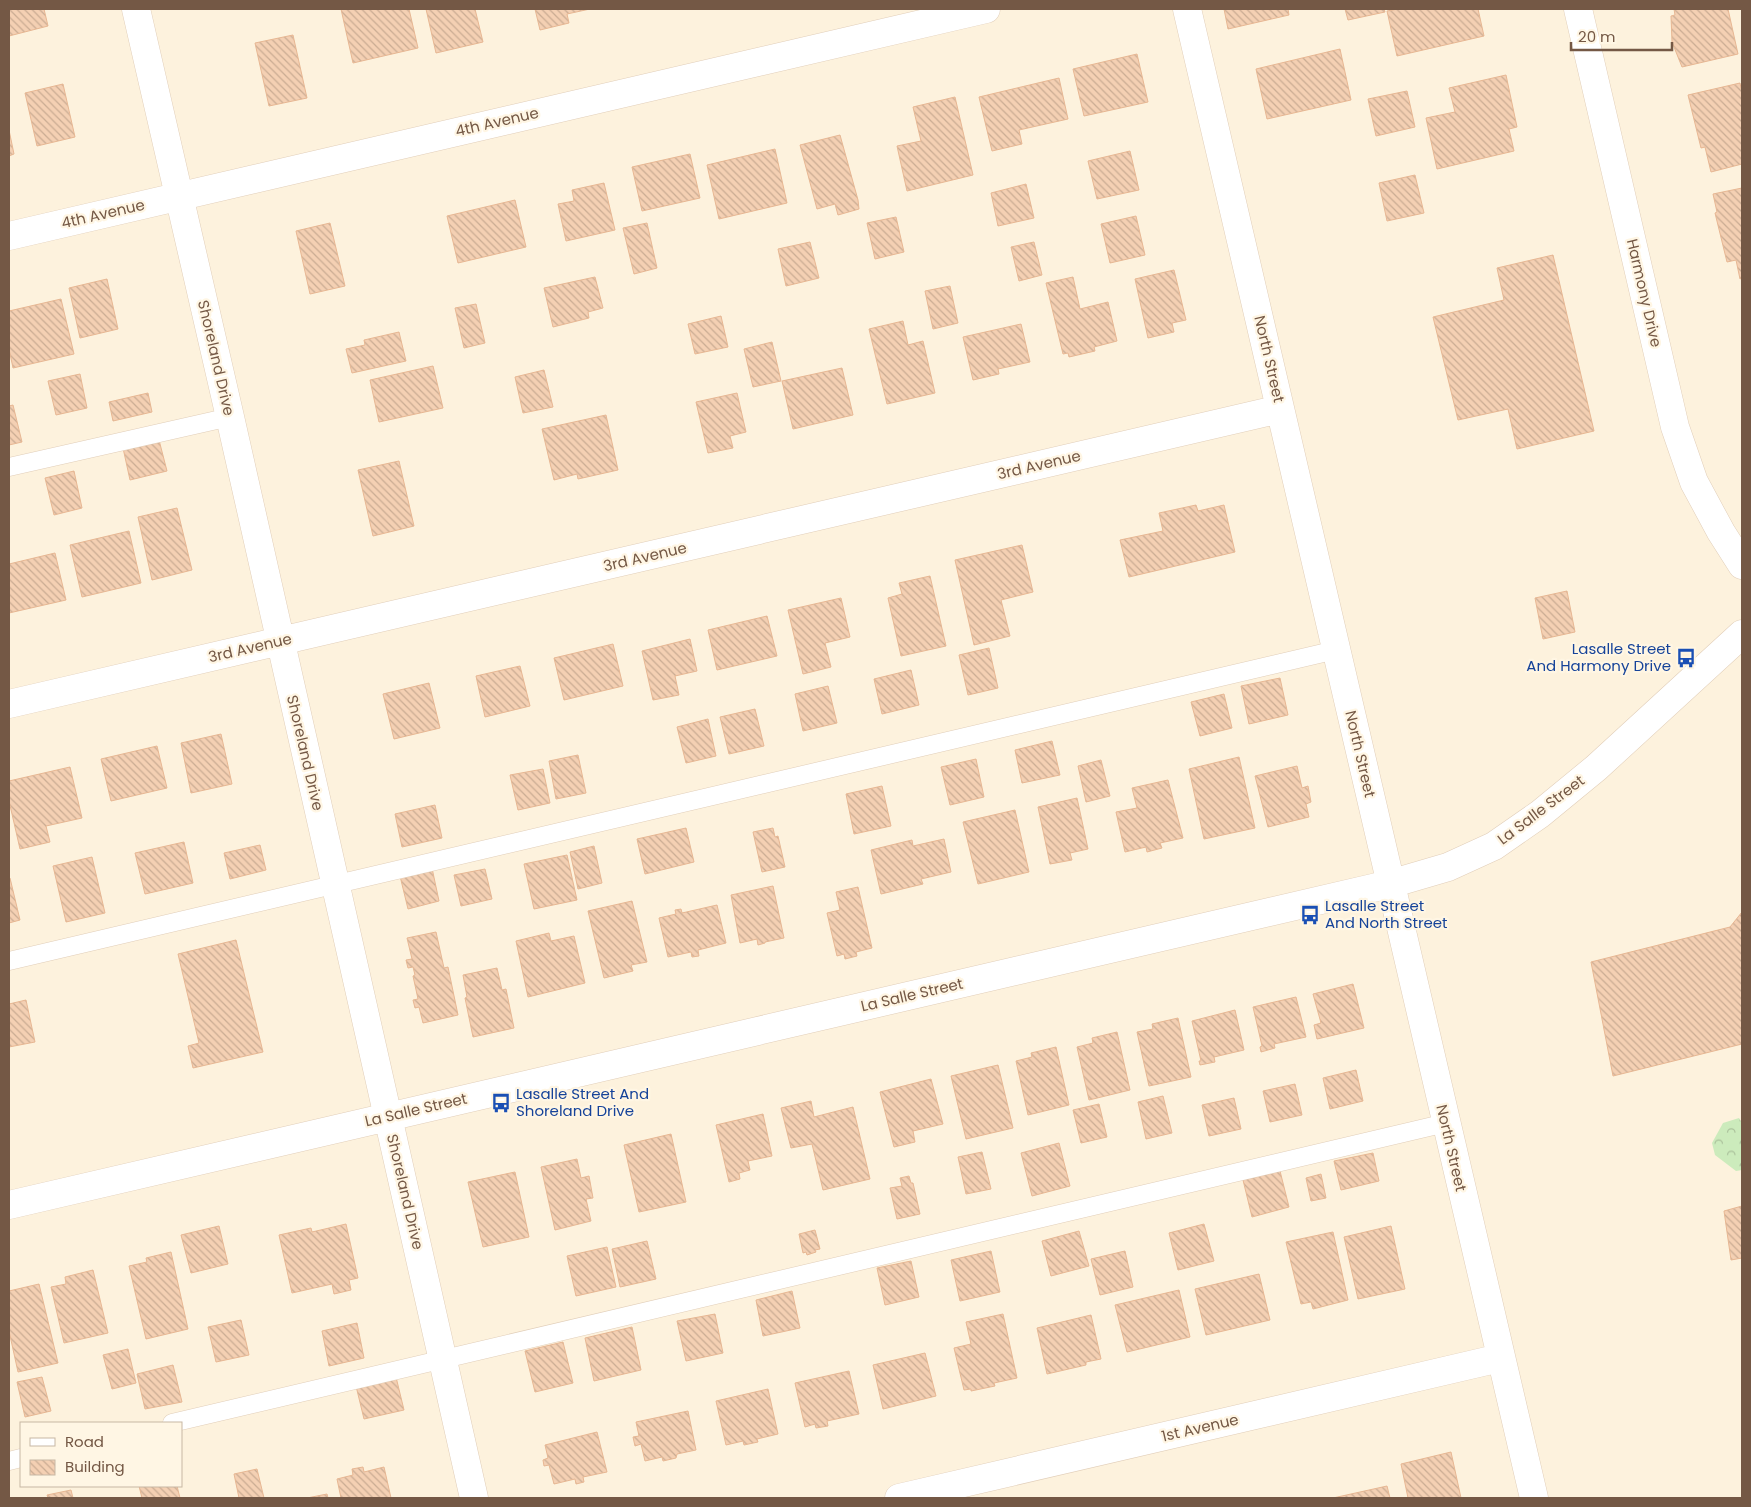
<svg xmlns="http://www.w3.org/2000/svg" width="1751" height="1507" font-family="Poppins,sans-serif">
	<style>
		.park { fill: url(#park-crowns) }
		.building { fill: url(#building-back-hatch); stroke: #e7b793 }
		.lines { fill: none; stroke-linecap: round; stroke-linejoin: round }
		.lane-casing { stroke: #e1ceb9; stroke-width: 19 }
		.street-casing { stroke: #e1ceb9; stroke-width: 29 }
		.lane { stroke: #fff; stroke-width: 18 }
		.street { stroke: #fff; stroke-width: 28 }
		.labels { text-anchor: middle; stroke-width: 4.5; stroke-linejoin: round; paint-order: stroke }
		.street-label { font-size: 15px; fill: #745845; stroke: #fff6e4 }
		.transit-label { font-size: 15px; fill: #164399; stroke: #fff6e4; text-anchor: start }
	</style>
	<defs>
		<pattern id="park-crowns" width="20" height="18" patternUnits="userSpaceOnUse" patternTransform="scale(1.25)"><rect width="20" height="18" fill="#ccebbc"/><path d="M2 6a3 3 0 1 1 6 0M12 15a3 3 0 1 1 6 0" fill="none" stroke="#aac19b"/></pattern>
		<pattern id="building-back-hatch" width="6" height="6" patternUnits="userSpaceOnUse" patternTransform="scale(1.25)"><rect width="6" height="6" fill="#f4d0b3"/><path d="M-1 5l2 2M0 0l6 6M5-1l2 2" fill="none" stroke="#caac93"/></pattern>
	</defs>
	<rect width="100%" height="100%" fill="#fdf2dd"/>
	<!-- park -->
	<path class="park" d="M1739,1118l3,5v47l-6,1 -21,-16 -3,-12 11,-20z"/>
	<!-- building -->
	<path class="building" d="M9,9h35l4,17 -39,10z
		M341,9h68l9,39 -65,15z
		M426,9h49l8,33 -47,11z
		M535,9h55l-23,5 2,9 -29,7z
		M1224,9h64l1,6 -61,14z
		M1345,9h39l1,3 -37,8z
		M1398,9h80l6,27 -87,20 -10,-45z
		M1674,9h54l10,45 -56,13 -10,-25 -1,-26 4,-1z
		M293,35l14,63 -38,8 -14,-63z
		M1340,49l11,51 -84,19 -11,-50z
		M1137,54l11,48 -64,14 -11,-47z
		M1506,75l11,52 -8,2 5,22 -77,18 -11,-51 29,-6 -6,-24z
		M1059,78l9,41 -49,11 3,14 -30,7 -13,-54z
		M1740,83l2,10v71l-31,8 -6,-25 -4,1 -13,-53z
		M63,84l12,53 -38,9 -12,-53z
		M1407,91l8,36 -39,9 -8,-37z
		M955,97l18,78 -66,16 -10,-45 24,-5 -8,-34z
		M9,130l5,24 -5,2z
		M840,135l18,65 1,9 -21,6 -3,-11 -18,5 -17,-64z
		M775,149l12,54 -68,16 -12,-54z
		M1130,151l9,39 -42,9 -9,-38z
		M690,154l10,44 -58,13 -10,-44z
		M1415,175l9,38 -37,8 -8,-38z
		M604,183l11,47 -49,11 -8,-37 16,-3 -2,-11z
		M1026,184l8,34 -36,8 -7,-33z
		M1742,188v90l-2,1 -4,-19 -9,2 -12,-49 2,-1 -4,-18z
		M515,200l11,47 -68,16 -11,-47z
		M1136,216l9,39 -35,8 -9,-39z
		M896,217l8,35 -29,7 -8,-36z
		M330,223l15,63 -35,8 -14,-63z
		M647,223l10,45 -23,6 -11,-46z
		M810,242l9,36 -33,8 -8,-37z
		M1034,242l8,33 -23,6 -8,-34z
		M1553,255l41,176 -77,18 -9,-40 -50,11 -25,-103 71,-17 -7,-32z
		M1174,270l12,50 -14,3 2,9 -26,6 -13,-59z
		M595,277l8,31 -15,4 1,6 -36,9 -9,-39z
		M1073,277l7,32 28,-7 9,39 -23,6 1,4 -26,6 -1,-4 -5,1 -17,-71z
		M107,279l11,50 -38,9 -11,-50z
		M950,286l8,37 -25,6 -8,-38z
		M61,299l13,55 -61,14 -4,-19v-38z
		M476,304l9,39 -21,5 -9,-40z
		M721,316l7,31 -33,7 -7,-30z
		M903,321l5,24 15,-4 12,52 -48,11 -18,-75z
		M1021,324l9,38 -32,7 1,5 -26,6 -10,-43z
		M399,332l7,29 -54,12 -6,-24 19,-4 -1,-5z
		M772,342l9,39 -28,6 -9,-38z
		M433,366l10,42 -64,14 -9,-42z
		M842,368l11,47 -60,14 -11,-48z
		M544,370l9,37 -30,6 -8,-36z
		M80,374l7,34 -31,7 -8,-34z
		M148,393l4,19 -39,9 -4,-19z
		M737,393l9,39 -16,4 3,12 -25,5 -12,-51z
		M13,405l9,37 -13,3v-39z
		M606,415l12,55 -40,9 -1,-5 -23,6 -12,-51z
		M159,440l8,31 -37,9 -7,-32z
		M399,461l15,65 -41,10 -15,-66z
		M74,471l8,37 -28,7 -9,-37z
		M1196,505l2,6 26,-6 11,47 -106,25 -9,-37 43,-9 -4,-18z
		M177,508l15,62 -40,10 -14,-63z
		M129,531l12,52 -59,14 -12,-52z
		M1022,545l11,47 -32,8 9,36 -36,9 -19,-85z
		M55,553l11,47 -57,13v-49z
		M930,576l16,70 -45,10 -13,-58 14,-4 -3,-11z
		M1567,591l8,41 -32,7 -8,-41z
		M841,598l9,39 -25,6 6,24 -28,7 -15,-64z
		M767,616l10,40 -60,14 -9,-40z
		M690,639l7,32 -22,5 4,19 -26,5 -11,-49z
		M613,644l10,42 -59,14 -10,-42z
		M989,648l9,40 -30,7 -9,-40z
		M520,666l10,40 -45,11 -9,-41z
		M911,670l8,35 -37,9 -8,-35z
		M1280,678l8,37 -39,9 -8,-38z
		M429,683l11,45 -46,11 -11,-45z
		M828,686l9,37 -34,8 -8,-37z
		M1224,694l8,34 -32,8 -9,-34z
		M755,709l9,37 -35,8 -9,-37z
		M708,719l8,37 -30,7 -9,-36z
		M221,734l11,50 -41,9 -10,-50z
		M1052,741l8,34 -38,8 -7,-33z
		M157,746l10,42 -56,13 -10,-42z
		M578,755l8,38 -30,6 -7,-38z
		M1239,757l16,71 -51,11 -15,-70z
		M976,759l8,38 -34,8 -9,-38z
		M1101,760l9,36 -24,6 -8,-36z
		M1297,766l5,22 6,-2 3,16 -5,2 3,13 -41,10 -13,-51z
		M70,767l12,51 -36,8 4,16 -30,7 -11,-48v-20z
		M543,769l7,34 -32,7 -8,-35z
		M1168,780l15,58 -23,5 2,5 -15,4 -1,-5 -21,5 -9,-40 21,-4 -5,-20z
		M882,786l9,40 -37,8 -8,-40z
		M1077,798l11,51 -18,4 2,7 -22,4 -12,-57z
		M435,805l7,33 -40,9 -7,-33z
		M1015,810l14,62 -51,12 -15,-62z
		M686,828l8,34 -49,12 -8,-35z
		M773,828l2,9 3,-1 7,31 -23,5 -9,-40z
		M944,839l7,33 -30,7 2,5 -42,10 -10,-44 41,-10 1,6z
		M184,842l9,41 -48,11 -10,-41z
		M260,845l6,25 -36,9 -6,-26z
		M594,846l8,37 -24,6 -8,-37z
		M567,855l10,45 -43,9 -10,-45z
		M92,857l13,56 -39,9 -13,-56z
		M432,868l7,33 -31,8 -8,-33z
		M485,869l7,30 -31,7 -7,-31z
		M9,878h1l10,42 -11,3z
		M773,886l11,52 -19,4v1l-7,2 -1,-6 -17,4 -9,-48z
		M858,887l14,61 -16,4 1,4 -12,3 -1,-5 -7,2 -10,-43 13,-3 -4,-18z
		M632,901l15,61 -16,3 2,6 -29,7 -16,-67z
		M717,905l9,38 -28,7 1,6 -7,1 -1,-5 -23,5 -9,-39 17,-4 -1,-4 6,-1 1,4z
		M1742,912v132l-129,32 -22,-114 139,-35z
		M436,932l8,36 4,-1 10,48 -35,8 -4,-16 -4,1 -2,-8 5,-1 -5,-23 2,-1 -2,-8 -5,1 -2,-8 6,-1 -5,-21z
		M549,933l2,8 23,-5 11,47 -57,14 -12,-56z
		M236,940l27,112 -70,16 -5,-22 11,-3 -21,-89z
		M497,968l5,22 4,-1 8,39 -41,9 -8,-39 2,-1 -4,-22z
		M1353,984l11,44 -47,11 -3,-14 7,-2 -8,-29z
		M1296,997l10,40 -32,7 1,4 -14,4 -1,-5 2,-1 -9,-39z
		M26,1000l9,42 -26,5v-43z
		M1235,1010l9,40 -30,7 1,5 -15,3 -1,-4h2l-9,-40z
		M1178,1018l13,59 -42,9 -12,-54 16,-3 -1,-5z
		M1117,1032l13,58 -41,10 -12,-53 16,-4 -1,-5z
		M1056,1047l13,58 -41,10 -12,-54 16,-4 -1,-4z
		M998,1065l15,63 -47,11 -15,-63z
		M1356,1070l7,31 -33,8 -7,-31z
		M931,1079l12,45 -30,7 2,11 -21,5 -14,-55z
		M1295,1084l7,31 -32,7 -7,-31z
		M1163,1096l9,37 -26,6 -8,-37z
		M1234,1098l7,31 -32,7 -7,-31z
		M811,1101l3,16 39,-10 17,72 -47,11 -11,-46 -21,4 -10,-40z
		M1099,1104l8,33 -26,6 -8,-33z
		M763,1114l9,42 -24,5 2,9 -11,3 1,6 -11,3 -13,-57z
		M671,1134l15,68 -47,10 -15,-67z
		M1059,1143l11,43 -38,10 -11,-43z
		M982,1152l9,37 -25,5 -8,-37z
		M1373,1153l6,28 -38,9 -7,-29z
		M577,1159l4,19 8,-2 4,22 -7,1 5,22 -36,9 -14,-63z
		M1280,1171l9,36 -37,10 -9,-37z
		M515,1172l14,65 -46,10 -15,-65z
		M1321,1174l5,24 -15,3 -5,-23z
		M909,1176l2,7h2l7,31 -23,5 -7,-31 12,-2 -2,-8z
		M1742,1206v52l-11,2 -7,-49z
		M346,1224l12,54 -9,2 2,10 -17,4 -2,-10 -40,9 -13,-58 32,-7 1,4z
		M1204,1224l10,37 -36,9 -9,-37z
		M219,1226l9,38 -37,9 -10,-38z
		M1391,1226l14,63 -47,10 -14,-62z
		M815,1230l5,19 -5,1 1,2 -9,3 -1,-3 -3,1 -4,-19z
		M1079,1231l10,35 -38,10 -9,-35z
		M1333,1232l15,68 -35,9 -2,-7 -10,2 -15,-62z
		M647,1241l9,38 -36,8 -8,-38z
		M607,1247l9,40 -40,9 -9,-40z
		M991,1251l9,41 -40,9 -9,-41z
		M1125,1251l8,36 -33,8 -9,-36z
		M171,1252l17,77 -42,10 -17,-73 18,-4 -1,-4z
		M911,1261l8,36 -34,8 -8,-37z
		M93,1270l15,63 -44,10 -13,-56 15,-3 -1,-7z
		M1259,1274l11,46 -64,15 -11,-46z
		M39,1284l19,79 -40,9 -9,-41v-40z
		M1179,1290l11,47 -63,15 -12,-47z
		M792,1291l8,37 -37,8 -7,-36z
		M715,1314l8,39 -37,8 -9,-40z
		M1003,1314l14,64 -23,5 1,3 -24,5v-2l-7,1 -10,-42 17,-4 -5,-22z
		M1091,1315l10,44 -15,3v3l-39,9 -10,-46z
		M241,1320l8,35 -33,7 -8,-35z
		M357,1323l7,35 -35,8 -7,-35z
		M632,1327l9,43 -47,11 -9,-43z
		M563,1342l10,41 -38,9 -10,-41z
		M128,1349l8,34 -24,6 -9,-34z
		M925,1353l11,43 -53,13 -10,-44z
		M173,1365l9,37 -37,7 -8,-35z
		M849,1371l10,43 -32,7 1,5 -12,2 -1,-4 -10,3 -10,-44z
		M42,1377l9,34 -26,6 -8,-35z
		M396,1377l8,33 -40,9 -8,-33z
		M768,1389l10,45 -21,5 1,3 -14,3 -1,-4 -17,4 -10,-44z
		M688,1411l8,39 -19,4 -1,4 -13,3 -1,-4 -17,4 -4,-17 -6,2 -2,-9 6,-1 -3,-14z
		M597,1432l10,40 -24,5 1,5 -8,2 -1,-5 -21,5 -5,-19 -5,1 -1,-6 5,-2 -3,-13z
		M1451,1452l10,46h-53l-7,-34z
		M363,1467l1,5 20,-5 7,31h-50l-4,-19 16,-4 -1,-6z
		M257,1469l7,29h-25l-5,-24z
		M139,1486h38l3,12h-38z
		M1387,1486l3,12h-57z
		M71,1490l2,8h-25l-1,-3z
		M327,1494l1,4h-21z"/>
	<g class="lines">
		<defs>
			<path id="lane" d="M9,467l221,-50
				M9,961l1327,-311
				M172,1423l1274,-300
				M9,1461l12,-3"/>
			<path id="street" d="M136,9l94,408 244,1081
				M1187,9l347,1489
				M1578,9l97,418 19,55 27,50 21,33
				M9,236l977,-227
				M9,704l1271,-295
				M9,1205l1381,-321 58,-17 46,-21 46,-32 56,-46 146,-134
				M899,1498l601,-140"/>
		</defs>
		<!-- lane casing -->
		<use href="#lane" class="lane-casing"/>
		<!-- street casing -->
		<use href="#street" class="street-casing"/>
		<!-- lane -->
		<use href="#lane" class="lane"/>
		<!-- street -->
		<use href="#street" class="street"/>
	</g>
	<!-- icons -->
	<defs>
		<symbol id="bus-bare" viewBox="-9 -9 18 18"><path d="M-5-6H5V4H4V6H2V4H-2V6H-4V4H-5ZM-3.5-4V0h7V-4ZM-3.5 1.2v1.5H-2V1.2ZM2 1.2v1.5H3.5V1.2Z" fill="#1a4fb4" stroke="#fff6e4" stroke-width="2.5" paint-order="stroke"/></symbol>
	</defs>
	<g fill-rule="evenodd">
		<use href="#bus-bare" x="1672" y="644" width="28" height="28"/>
		<use href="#bus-bare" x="1296" y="901" width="28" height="28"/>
		<use href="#bus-bare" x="487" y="1089" width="28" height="28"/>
	</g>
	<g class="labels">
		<!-- street labels -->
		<g class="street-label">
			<text transform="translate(497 122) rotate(-13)" y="5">4th Avenue</text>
			<text transform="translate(103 214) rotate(-13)" y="5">4th Avenue</text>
			<text transform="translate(1644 293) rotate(77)" y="5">Harmony Drive</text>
			<text transform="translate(216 358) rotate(77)" y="5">Shoreland Drive</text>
			<text transform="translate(1269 359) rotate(77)" y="5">North Street</text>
			<text transform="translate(1039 465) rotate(-13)" y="5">3rd Avenue</text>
			<text transform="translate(645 557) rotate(-13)" y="5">3rd Avenue</text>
			<text transform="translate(250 648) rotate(-13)" y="5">3rd Avenue</text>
			<text transform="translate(305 753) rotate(77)" y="5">Shoreland Drive</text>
			<text transform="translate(1360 754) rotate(77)" y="5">North Street</text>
			<text transform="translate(1541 810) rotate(-37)" y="5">La Salle Street</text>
			<text transform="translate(912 995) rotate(-13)" y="5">La Salle Street</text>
			<text transform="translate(416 1110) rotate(-13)" y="5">La Salle Street</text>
			<text transform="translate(1451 1148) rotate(77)" y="5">North Street</text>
			<text transform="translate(405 1192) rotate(77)" y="5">Shoreland Drive</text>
			<text transform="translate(1200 1428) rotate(-13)" y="5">1st Avenue</text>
		</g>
		<!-- transit labels -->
		<g class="transit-label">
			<text x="1671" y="654" text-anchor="end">Lasalle Street<tspan x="1671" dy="17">And Harmony Drive</tspan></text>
			<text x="1325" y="911">Lasalle Street<tspan x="1325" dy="17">And North Street</tspan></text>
			<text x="516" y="1099">Lasalle Street And<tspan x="516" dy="17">Shoreland Drive</tspan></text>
		</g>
	</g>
	<!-- border -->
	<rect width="1751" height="1507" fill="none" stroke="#745845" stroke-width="20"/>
	<!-- legend -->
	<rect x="20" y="1422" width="162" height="65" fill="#fff6e4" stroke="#c7b7a4"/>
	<rect x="30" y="1438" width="25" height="8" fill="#ffffff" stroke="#c7b7a4"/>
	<text x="65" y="1447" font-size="15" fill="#745845">Road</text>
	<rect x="30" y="1460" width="25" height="15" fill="url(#building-back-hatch)" stroke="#c7b7a4"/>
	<text x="65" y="1472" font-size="15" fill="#745845">Building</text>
	<!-- scale -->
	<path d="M1571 42v8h101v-8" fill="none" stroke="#745845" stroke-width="2.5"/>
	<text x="1578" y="42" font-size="15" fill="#745845" stroke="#fff6e4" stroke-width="4" paint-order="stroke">20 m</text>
</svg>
